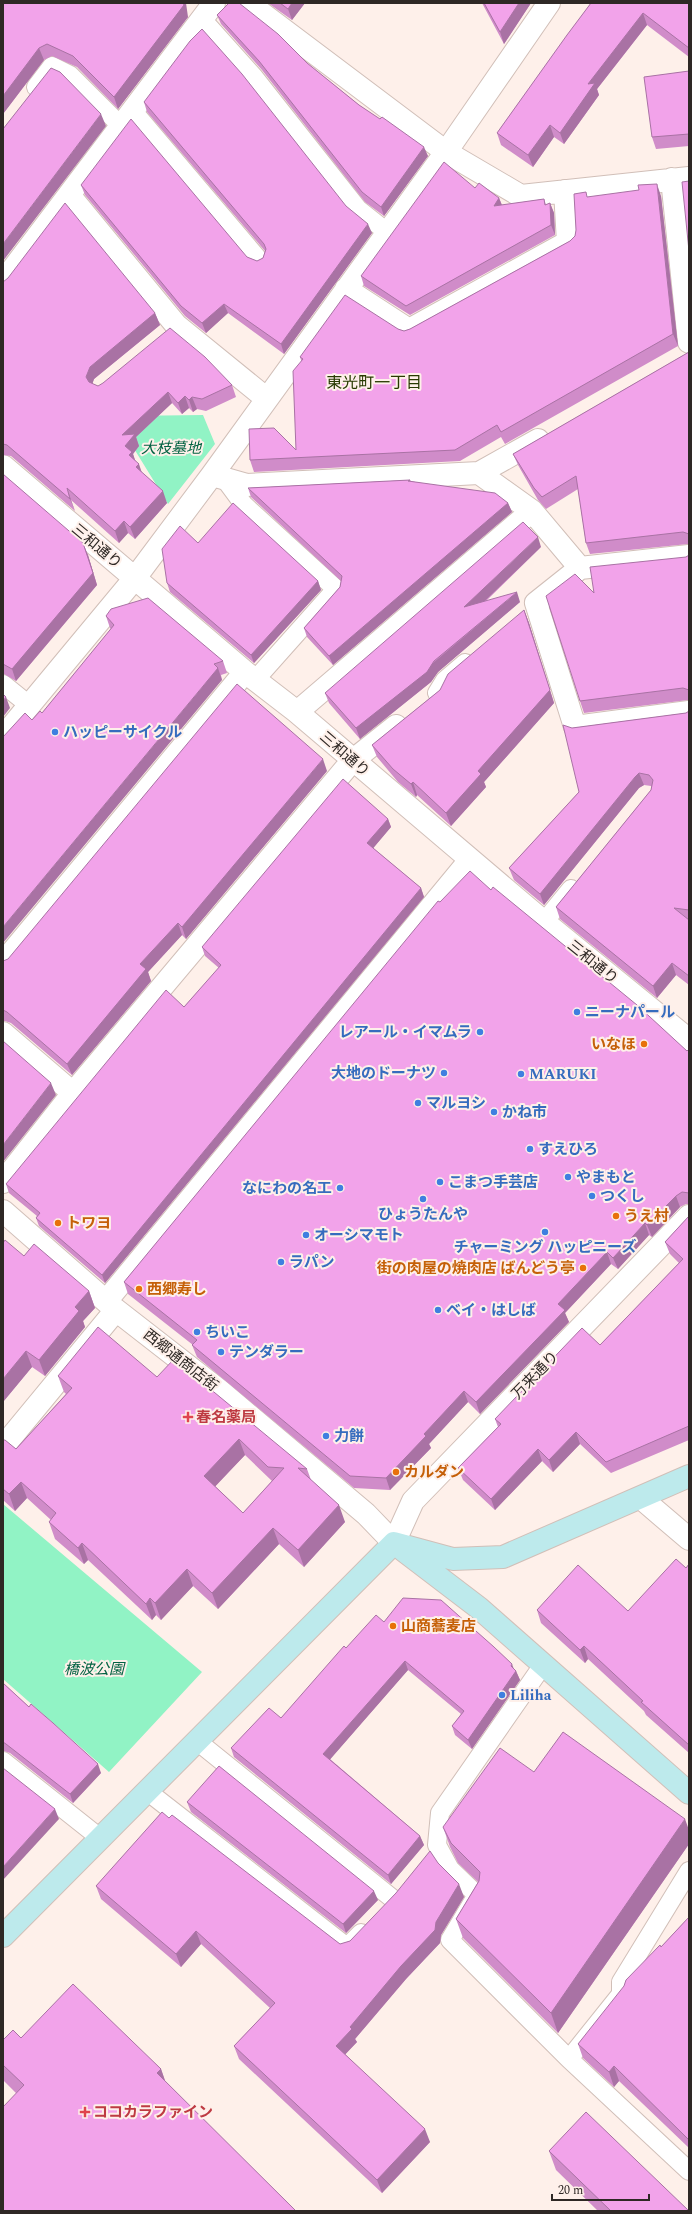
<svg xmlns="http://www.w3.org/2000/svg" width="692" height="2214" font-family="Spectral,'Noto Sans JP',serif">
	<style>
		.green { fill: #91f3c5 }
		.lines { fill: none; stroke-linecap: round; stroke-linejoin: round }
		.lane-casing { stroke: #d1bfb8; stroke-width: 20 }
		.street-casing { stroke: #d1bfb8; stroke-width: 24 }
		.secondary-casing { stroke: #d1bfb8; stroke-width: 24 }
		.lane { stroke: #fff; stroke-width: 18 }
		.street { stroke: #fff; stroke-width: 22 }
		.secondary { stroke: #bdeaec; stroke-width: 22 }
		.wall { fill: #d08cc9; fill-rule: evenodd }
		.shaded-wall { fill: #a972a4 }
		.building { fill: #f2a3ea; stroke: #a972a4; fill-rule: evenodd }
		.shop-dot { fill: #3f7fe0; stroke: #fef0ea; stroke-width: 1.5 }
		.food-dot { fill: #e8710a; stroke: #fef0ea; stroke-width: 1.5 }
		.health-dot { fill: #e0444e; stroke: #fef0ea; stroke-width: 1.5 }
		.labels { text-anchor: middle; stroke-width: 4; stroke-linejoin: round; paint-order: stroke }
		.park-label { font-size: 15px; font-style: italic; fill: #026242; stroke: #fef0ea }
		.street-label { font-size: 15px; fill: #2e2825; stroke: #fef0ea }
		.shop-label { font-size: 15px; font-weight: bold; fill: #366cbe; stroke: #fef0ea; text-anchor: start }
		.food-label { font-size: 15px; font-weight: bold; fill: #c56008; stroke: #fef0ea; text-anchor: start }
		.health-label { font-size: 15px; font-weight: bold; fill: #be3a42; stroke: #fef0ea; text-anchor: start }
		.neighbourhood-label { font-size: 16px; fill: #283a02; stroke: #fef0ea }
	</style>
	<rect width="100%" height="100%" fill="#fef0ea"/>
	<!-- green -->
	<path class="green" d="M203,415l12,29 -47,60 -51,-83 6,-5z
		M3,1504l199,168 -93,100 -106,-93z"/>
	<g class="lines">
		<defs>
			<path id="lane" d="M202,19l52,58 104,132 29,23
				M36,87l16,-21 18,9 51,51
				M133,111l126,149
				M224,478l20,27 92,84 -81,91
				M3,684l26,21
				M437,693l8,-13 20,-17
				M544,922l27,-33
				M543,1665l-103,148 -3,32 13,24 27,26 -27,45 119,119 120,112
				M197,1741l196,158
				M3,1761l97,77
				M147,1791l200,156 14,-14
				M569,2059l52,-65v-12l68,-111"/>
			<path id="street" d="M248,3l198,149 75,44 168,-18
				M672,179l17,163
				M69,195l107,130 91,74
				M3,282l211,-279
				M346,289l63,41 159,-88 -3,-51
				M3,466l242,206 52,40 247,210 145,118
				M479,473l59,-33
				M212,475l35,10 232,-12 53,38 48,57 109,-12
				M580,568l-44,35 39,124 114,-15
				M297,712l235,-201
				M3,737l132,-159 77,-103 234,-323 103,-149
				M3,963l242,-291
				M3,1033l70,60
				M3,1182l70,-89 279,-332 44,-35
				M3,1211l113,99 104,81 146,123 28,29 19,-42 276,-285
				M107,1300l363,-440
				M3,1447l113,-137
				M641,1498l48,41"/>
			<path id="secondary" d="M403,1550l76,58 210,185
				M3,1936l391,-393 59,16 50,-2 186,-81"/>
		</defs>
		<!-- lane casing -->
		<use href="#lane" class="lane-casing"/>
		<!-- street casing -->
		<use href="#street" class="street-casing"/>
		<!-- secondary casing -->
		<use href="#secondary" class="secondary-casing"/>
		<!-- lane -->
		<use href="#lane" class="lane"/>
		<!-- street -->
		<use href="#street" class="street"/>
		<!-- secondary -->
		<use href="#secondary" class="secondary"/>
	</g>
	<!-- wall -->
	<path class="wall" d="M3,3l185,14 -70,92 -41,-42 -25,-11 -8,4 -41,54z
		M268,3h37l-13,17z
		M482,3h49l-27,41z
		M591,3h98v54l-42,-32 -50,64 2,6 -35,49 -10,-7 -21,30 -32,-22 -4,-12z
		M217,15l90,48 52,42 69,51 -44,60 -19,-14 -103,-132 -41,-46z
		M689,71v75l-33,3 -4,-12z
		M144,102l202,104 26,27 -88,121 -56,-41 -22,20 -21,-17 -100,-121 -4,-10 166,72 10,4 6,-3 2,-7 -118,-139z
		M475,188l24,10 3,7 42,-6 2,6 4,-2 4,10 1,22 -145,80 -46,-29 -3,-10z
		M661,196l17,150 -173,98 -4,-7 -41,24 -206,11 -4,-12 46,-10 5,-90 -1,-3 98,-28 6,2 6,-2 160,-88 5,-5 12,-39z
		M3,282l152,31 5,12 -66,54 -2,5 6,2 134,-1 4,12 -30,14 -9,-2 -4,3 -4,-4 -7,6 -10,-11 -36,34 3,9 -6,8 2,6 7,13 25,30 -32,36 -7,-6 -9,10 -48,-43 4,11 -64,-55 -8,-1z
		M689,352v192h-1l-98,10 -4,-11 -8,-54 -32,20 -8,-9 -20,-35 -5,-11z
		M3,474l85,81 9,30 -81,96 -12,-7h-1z
		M410,480l1,1 97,22 4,9 -179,153 -26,-28 -3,-9 36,-41 1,-6 -90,-84 -3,-9z
		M198,543l120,38 3,9 -67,73 -84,-71 -3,-9z
		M541,547l-55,54 34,1 -82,70 -7,10 -71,57 -31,-36 -4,-10z
		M689,555v145h-1l-104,13 -4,-12 14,-108 92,-36z
		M524,610l5,13 25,80 -70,79 2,5 -35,39 -34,-31 -1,2 -18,-15 -21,-25 -5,-12 68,-55z
		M106,616l117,45 4,12 -6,2 1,5 -190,40 10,-7 69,-84 -1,-1z
		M689,711v274l-13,-10 -19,23 -97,-79 -4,-12 95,-117v-4l-7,-1 -5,3 -95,117 -30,-25 -5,-12 70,-76 -7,-64 114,-15z
		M327,771l-141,168 -4,-4 -34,37 3,9 -79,94 -61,-52 -6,-2h-2v-60l5,-2z
		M388,819l3,8 -18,21 48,40 3,9 -319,386 -66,-57 -3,-8 1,-2 -28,-23 -3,-9 178,-177 35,-39 -14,-12 -3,-9z
		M491,890l196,161 2,-2v155h-3l-6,3 -28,30 -3,-2 -31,34 -7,-5 -46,49 4,9 -89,92 -12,-12 -39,42 2,4 -41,42 -36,-2 -157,-131 -5,-12h1l-65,-51 -4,-12 316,-380z
		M689,1216v224l-78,33 -31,-29 -27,28 -11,-11 -47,49 -32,-30 -5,-12 40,-41 -3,-8 105,-74 79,-82 -9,-9 -5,-12z
		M24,1256l65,35 6,17 -12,13 2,6 -40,49 -13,-9 -29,35z
		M58,1376l99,1 150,92 4,11 34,42 -41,45 -25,-23 -61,65 -25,-23 -32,34 -5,-5 -4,5 -64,-60 -4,4 -29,-25 -6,-17 2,-2 -24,-22 -12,13 -12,-11v-60l13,9 50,-55 -2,-2zM245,1455l27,26 -29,32 -28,-27z
		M689,1564v189l-43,-38 -2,-4 -56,-52 -3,4 -44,-40 -4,-13 91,1 58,-43z
		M384,1622l130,47 2,2 4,9 -48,69 -17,-14 -3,-9 9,-12 -53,-44 -78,89 90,77 4,9 -33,39 -157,-127 -3,-9 50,-30 65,-70z
		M3,1683l98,90 -28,30 -63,-50 -6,-2h-1z
		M534,1772l155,58v14l-131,189 -95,-95 -7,-19 22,-37 -20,-19 -8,-16 -7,-20z
		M187,1802l191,98 -32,33 -155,-121z
		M169,1818l171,126 10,-3 88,-78 26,34 -23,38 -1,8 -34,36 -51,60 2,3 -12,12 85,88 -48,51 -143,-134 -5,-13 36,-38 -69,-64 -20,23 -80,-68 -5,-13z
		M689,1917v231l-70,-67 -5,6 -31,-29 -5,-14 83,-97z
		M21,2038l140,31 4,12 -149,12 -13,-13v-40z
		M549,2151l140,60h-91l-42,-41z"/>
	<!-- shaded-wall -->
	<path class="shaded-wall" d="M183,3h3l2,14 -70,92 -4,-12z
		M292,3h13l-13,17 -4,-11z
		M519,3h12l-27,41 -4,-12z
		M643,13l4,12 -50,64 2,6 -35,49 -4,-11 28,-49z
		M39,48l5,12 -41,54v-18z
		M101,114l5,12 -103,135v-17z
		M550,125l4,12 -21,30 -5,-12z
		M424,147l4,9 -44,60 -3,-9z
		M657,184l4,12 17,150 -5,-12z
		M499,198l4,10 -9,-2z
		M550,203l4,10 1,22 -4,-10z
		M368,224l4,9 -88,121 -3,-10z
		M224,304l4,9 -22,20 -4,-10z
		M155,313l5,12 -66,54 -3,9 -5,-11 4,-10z
		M168,392l4,11 -36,34 3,9 -6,8 3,9 -3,4 -8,-21 -3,-11z
		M185,396l4,12 -7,6 -4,-11z
		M192,397l5,12 -4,3 -4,-12z
		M139,464l4,12 -7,-9z
		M67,488l4,12 4,11 -5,-12z
		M163,491l4,12 -32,36 -5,-12z
		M508,503l4,9 -179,153 -4,-9z
		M124,521l4,12 -9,10 -4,-12z
		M538,537l3,10 -73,70 -4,-10z
		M83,543l5,12 9,30 -81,96 -4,-12z
		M318,581l3,9 -67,73 -3,-8z
		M517,592l3,10 -82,70 -7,10 -71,57 -4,-11z
		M524,610l5,13 25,80 -70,79 2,5 -35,39 -5,-13 32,-42z
		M218,668l4,12 -219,263v-16z
		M6,697l4,11 -7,9v-16z
		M323,759l4,12 -141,168 -4,-12z
		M639,773l5,12 -5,3 -95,117 -4,-11 95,-117z
		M413,782l4,13 -1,2 -5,-13z
		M388,819l3,8 -21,25 -3,-9z
		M421,888l3,9 -319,386 -3,-8z
		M178,923l4,12 -34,37 3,9 -79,94 -5,-11 73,-100z
		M672,963l4,12 -19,23 -4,-12z
		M51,1083l5,12 -53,67v-17z
		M676,1196l4,11 -28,30 -5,-12z
		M645,1223l4,12 -31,34 -5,-11z
		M607,1252l4,12 -46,49 4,9 -89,92 -4,-12 82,-98z
		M89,1291l6,17 -12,13 2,6 -40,49 -6,-16 36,-53z
		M26,1351l6,16 -29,35v-23z
		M464,1391l4,11 -39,42 2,4 -41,42 -4,-12 38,-44z
		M576,1432l4,12 -27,28 -4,-12z
		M239,1439l6,16 -35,37 -6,-16z
		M538,1449l4,12 -47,49 -4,-11z
		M21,1482l6,16 -12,13 -6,-17z
		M339,1505l6,17 -41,45 -6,-17z
		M273,1528l6,16 -61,65 -6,-16z
		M82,1543l6,17 -4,4 -6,-16z
		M187,1569l6,17 -32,34 -6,-17z
		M150,1598l6,17 -4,5 -6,-16z
		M584,1646l4,13 -3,4 -5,-13z
		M405,1661l3,9 -81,93 -4,-9z
		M512,1664l3,8 1,-1 4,9 -48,69 -4,-9z
		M98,1764l3,9 -28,30 -3,-9z
		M55,1809l4,10 -56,61v-13z
		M685,1819l4,11v14l-131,189 -7,-20z
		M420,1836l4,9 -33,39 -3,-9z
		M459,1884l5,13 -23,38 -1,8 -34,36 -51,60 2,3 -16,17 -5,-13 14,-19 86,-105z
		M374,1891l4,9 -32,33 -3,-9z
		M196,1931l5,13 -20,23 -5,-13z
		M614,2066l5,15 -5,6 -5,-15z
		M161,2069l8,23 -12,-19z
		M425,2129l5,13 -48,51 -5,-13z"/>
	<!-- building -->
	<path class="building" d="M3,3h180l1,2 -70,92 -41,-41 -26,-12 -8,4 -36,48z
		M229,3h10l39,31 29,29 52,42 21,14 2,-2 42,30 -43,60 -19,-15 -103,-131 -42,-46z
		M280,3h12l-4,6z
		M484,3h35l-19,29z
		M591,3h98v45l-46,-35 -55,71 7,-1 -35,50 -10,-8 -22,30 -31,-22 70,-98z
		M202,29l40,45 104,132 22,18 -87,120 -57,-40 -22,19 -21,-17 -100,-121 50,-66 116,138 10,4 6,-3 3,-9 -2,-5 -120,-142 46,-61z
		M51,68l9,4 41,42 -98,130v-115z
		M689,71v63l-37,3 -8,-60z
		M444,162l31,26 4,-5 20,15 -5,8 50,-7 1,6 5,-2 1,22 -145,81 -45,-30z
		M689,181v70l-7,-69z
		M657,184l16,150 -172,98 -4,-7 -42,25 -205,10 -1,-31 25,-1 22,22 -3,-79 10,-12 -3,-2 45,-62 53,34 6,2 6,-2 160,-88 5,-5 1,-6 -2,-36 12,-2 1,5 52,-7 -1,-5z
		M65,203l90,110 -65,54 -4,10 3,5 9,4 5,-3 67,-55 35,29 27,28 -30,14 -10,-2 -3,3 -4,-4 -7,7 -10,-11 -46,43 13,-1 -10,12 7,6 -3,3 10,9 -3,3 27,24 -33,36 -6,-6 -9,10 -48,-43 3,11 -63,-54 -4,-1v-162l5,-4z
		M689,352v182l-6,-2 -97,11 -10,-67 -34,21 -8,-9 -21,-34z
		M3,474l80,69 10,30 -81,96 -9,-5z
		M410,480l-2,1 87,12 13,10 -179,153 -25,-28 36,-41 2,-11 -94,-88z
		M233,503l85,78 -67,74 -84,-72 -5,-34 18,-23 18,17z
		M523,522l15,15 -74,70 53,-15 -83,69 -7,11 -71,56 -31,-35z
		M689,555v135l-6,-2 -103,13 -34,-105 29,-22 19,19 -4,-26 96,-10z
		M148,598l75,63 -9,3 4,4 -215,259v-190l22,-24 7,7 8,-9 2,2 72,-88 -8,-9 5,-7z
		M524,610l26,80 -72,81 3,3 -35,39 -33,-31 -2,2 -18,-15 -21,-24 68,-55 8,-16z
		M237,684l86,75 -141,168 -4,-4 -38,41 6,5 -79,95 -60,-52 -4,-2v-49l5,-2z
		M3,694l3,3 -3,4z
		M689,711v199l-15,-2 15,12v56l-17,-13 -19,23 -97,-79 95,-117 2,-10 -4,-5 -10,-2 -4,4 -95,117 -31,-26 70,-76 -16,-67 9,3 114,-15z
		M343,779l45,40 -21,24 54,45 -319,387 -66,-57 4,-5 -34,-29 160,-194 18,17 37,-42 -19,-18z
		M470,871l21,19 2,-3 144,118 50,46 2,-2v144l-7,-1 -6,4 -29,29 -2,-2 -32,35 -6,-6 -49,52 7,6 -89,92 -12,-11 -40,43 2,2 -40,42 -36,-2 -158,-131 5,-5 -73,-58 314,-381 2,1z
		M3,1041l48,42 -48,62z
		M689,1216v210l-83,36 -30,-30 -27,28 -11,-11 -47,50 -33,-31 43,-44 -6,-5 87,-91 18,17 83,-86 -18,-17z
		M5,1240l19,16 10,-12 55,47 -14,16 4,4 -40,49 -13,-9 -23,28v-136z
		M98,1327l59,50 17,-18 133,110 -9,-1 41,37 -41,45 -25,-22 -61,65 -25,-24 -32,34 -5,-5 -4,6 -64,-61 -4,5 -29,-26 7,-9 -35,-31 -12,12 -6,-5v-49h2l11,9 56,-61 -14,-12zM239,1439l29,28 16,1 -41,45 -39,-37z
		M676,1559l10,9 3,-4v181l-48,-43 2,-1 -59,-55 -4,4 -43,-40 41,-45 50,46z
		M403,1598l38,2 53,47 18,17 -1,2 5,5 -48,69 -16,-14 12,-15 -59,-50 -82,93 97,82 -32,39 -157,-127 38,-40 12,10 63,-72 2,2 30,-33 8,7z
		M3,1683l26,24 2,-3 22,19 45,41 -28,30 -64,-50 -3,-2z
		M563,1732l122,87 -134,194 -95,-94 23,-38 1,-9 -29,-29 -8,-16 57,-79 34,24z
		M219,1766l155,125 -31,33 -156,-122z
		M3,1768l52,41 -52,58z
		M162,1812l7,6 3,-3 168,129 10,-3 46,-48 34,-42 8,12 21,21 -23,38 -1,8 -34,36 -51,61 2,2 -16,17 89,83 -48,51 -143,-134 41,-43 -79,-72 -20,23 -80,-68z
		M689,1917v221l-1,1 -74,-73 -5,6 -31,-28 46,-58 2,-6 34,-35 1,2z
		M73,1984l88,85 -4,4 139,138h-293v-104l21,-22 -21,-20v-25l10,-10 8,8z
		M586,2112l103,99h-78l-62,-60z"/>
	<!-- markers -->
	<g class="shop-dot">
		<circle cx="55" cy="732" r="4"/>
		<circle cx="577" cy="1012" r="4"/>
		<circle cx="480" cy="1032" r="4"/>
		<circle cx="444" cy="1073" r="4"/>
		<circle cx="521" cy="1074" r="4"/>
		<circle cx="418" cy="1103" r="4"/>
		<circle cx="494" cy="1112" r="4"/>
		<circle cx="530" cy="1149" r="4"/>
		<circle cx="568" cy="1177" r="4"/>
		<circle cx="440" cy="1182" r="4"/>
		<circle cx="340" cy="1188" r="4"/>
		<circle cx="592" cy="1196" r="4"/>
		<circle cx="423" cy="1199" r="4"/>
		<circle cx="545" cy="1232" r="4"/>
		<circle cx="306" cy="1235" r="4"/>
		<circle cx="281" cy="1262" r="4"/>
		<circle cx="438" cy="1310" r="4"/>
		<circle cx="197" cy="1332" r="4"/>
		<circle cx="221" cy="1352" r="4"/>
		<circle cx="326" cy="1436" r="4"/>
		<circle cx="502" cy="1695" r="4"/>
	</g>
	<g class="food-dot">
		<circle cx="644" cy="1044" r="4"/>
		<circle cx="616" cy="1216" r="4"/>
		<circle cx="58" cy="1223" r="4"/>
		<circle cx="583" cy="1268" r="4"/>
		<circle cx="139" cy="1289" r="4"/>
		<circle cx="396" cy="1472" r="4"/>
		<circle cx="393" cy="1626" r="4"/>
	</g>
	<g class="health-dot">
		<path d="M186 1411h4v4h4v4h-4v4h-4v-4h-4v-4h4z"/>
		<path d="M83 2106h4v4h4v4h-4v4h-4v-4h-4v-4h4z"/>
	</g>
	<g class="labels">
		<!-- park labels -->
		<g class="park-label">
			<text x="171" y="453">大枝墓地</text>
			<text x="94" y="1674">橋波公園</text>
		</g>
		<!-- street labels -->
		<g class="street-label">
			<text transform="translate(97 546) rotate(40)" y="5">三和通り</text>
			<text transform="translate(345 754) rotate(41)" y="5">三和通り</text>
			<text transform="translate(593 962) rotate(39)" y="5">三和通り</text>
			<text transform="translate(181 1360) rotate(38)" y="5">西郷通商店街</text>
			<text transform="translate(535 1375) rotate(-46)" y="5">万来通り</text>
		</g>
		<!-- shop labels -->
		<g class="shop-label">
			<text x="63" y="737">ハッピーサイクル</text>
			<text x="585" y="1017">ニーナパール</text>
			<text x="472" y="1037" text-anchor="end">レアール・イマムラ</text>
			<text x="436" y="1078" text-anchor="end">大地のドーナツ</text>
			<text x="529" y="1079">MARUKI</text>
			<text x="426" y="1108">マルヨシ</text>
			<text x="502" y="1117">かね市</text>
			<text x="538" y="1154">すえひろ</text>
			<text x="576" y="1182">やまもと</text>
			<text x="448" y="1187">こまつ手芸店</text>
			<text x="332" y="1193" text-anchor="end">なにわの名工</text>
			<text x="600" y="1201">つくし</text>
			<text x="423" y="1219" text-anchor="middle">ひょうたんや</text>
			<text x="314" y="1240">オーシマモト</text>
			<text x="545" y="1252" text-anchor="middle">チャーミング ハッピニーズ</text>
			<text x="289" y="1267">ラパン</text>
			<text x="446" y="1315">ベイ・はしば</text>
			<text x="205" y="1337">ちいこ</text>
			<text x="229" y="1357">テンダラー</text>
			<text x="334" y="1441">力餅</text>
			<text x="510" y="1700">Liliha</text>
		</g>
		<!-- food labels -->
		<g class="food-label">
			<text x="636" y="1049" text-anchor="end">いなほ</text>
			<text x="624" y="1221">うえ村</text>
			<text x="66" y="1228">トワヨ</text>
			<text x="575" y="1273" text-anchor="end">街の肉屋の焼肉店 ばんどう亭</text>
			<text x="147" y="1294">西郷寿し</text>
			<text x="404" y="1477">カルダン</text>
			<text x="401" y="1631">山商蕎麦店</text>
		</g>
		<!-- health labels -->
		<g class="health-label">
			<text x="196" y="1422">春名薬局</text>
			<text x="93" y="2117">ココカラファイン</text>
		</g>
		<!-- neighbourhood labels -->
		<g class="neighbourhood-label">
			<text x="374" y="388">東光町一丁目</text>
		</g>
	</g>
	<!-- border -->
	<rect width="692" height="2214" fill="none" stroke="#2e2825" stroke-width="8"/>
	<!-- scale -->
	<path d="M552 2194v6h97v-6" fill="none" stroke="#2e2825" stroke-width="2"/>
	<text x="558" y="2194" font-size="12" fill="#2e2825" stroke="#fef0ea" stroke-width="3" paint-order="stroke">20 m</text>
</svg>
